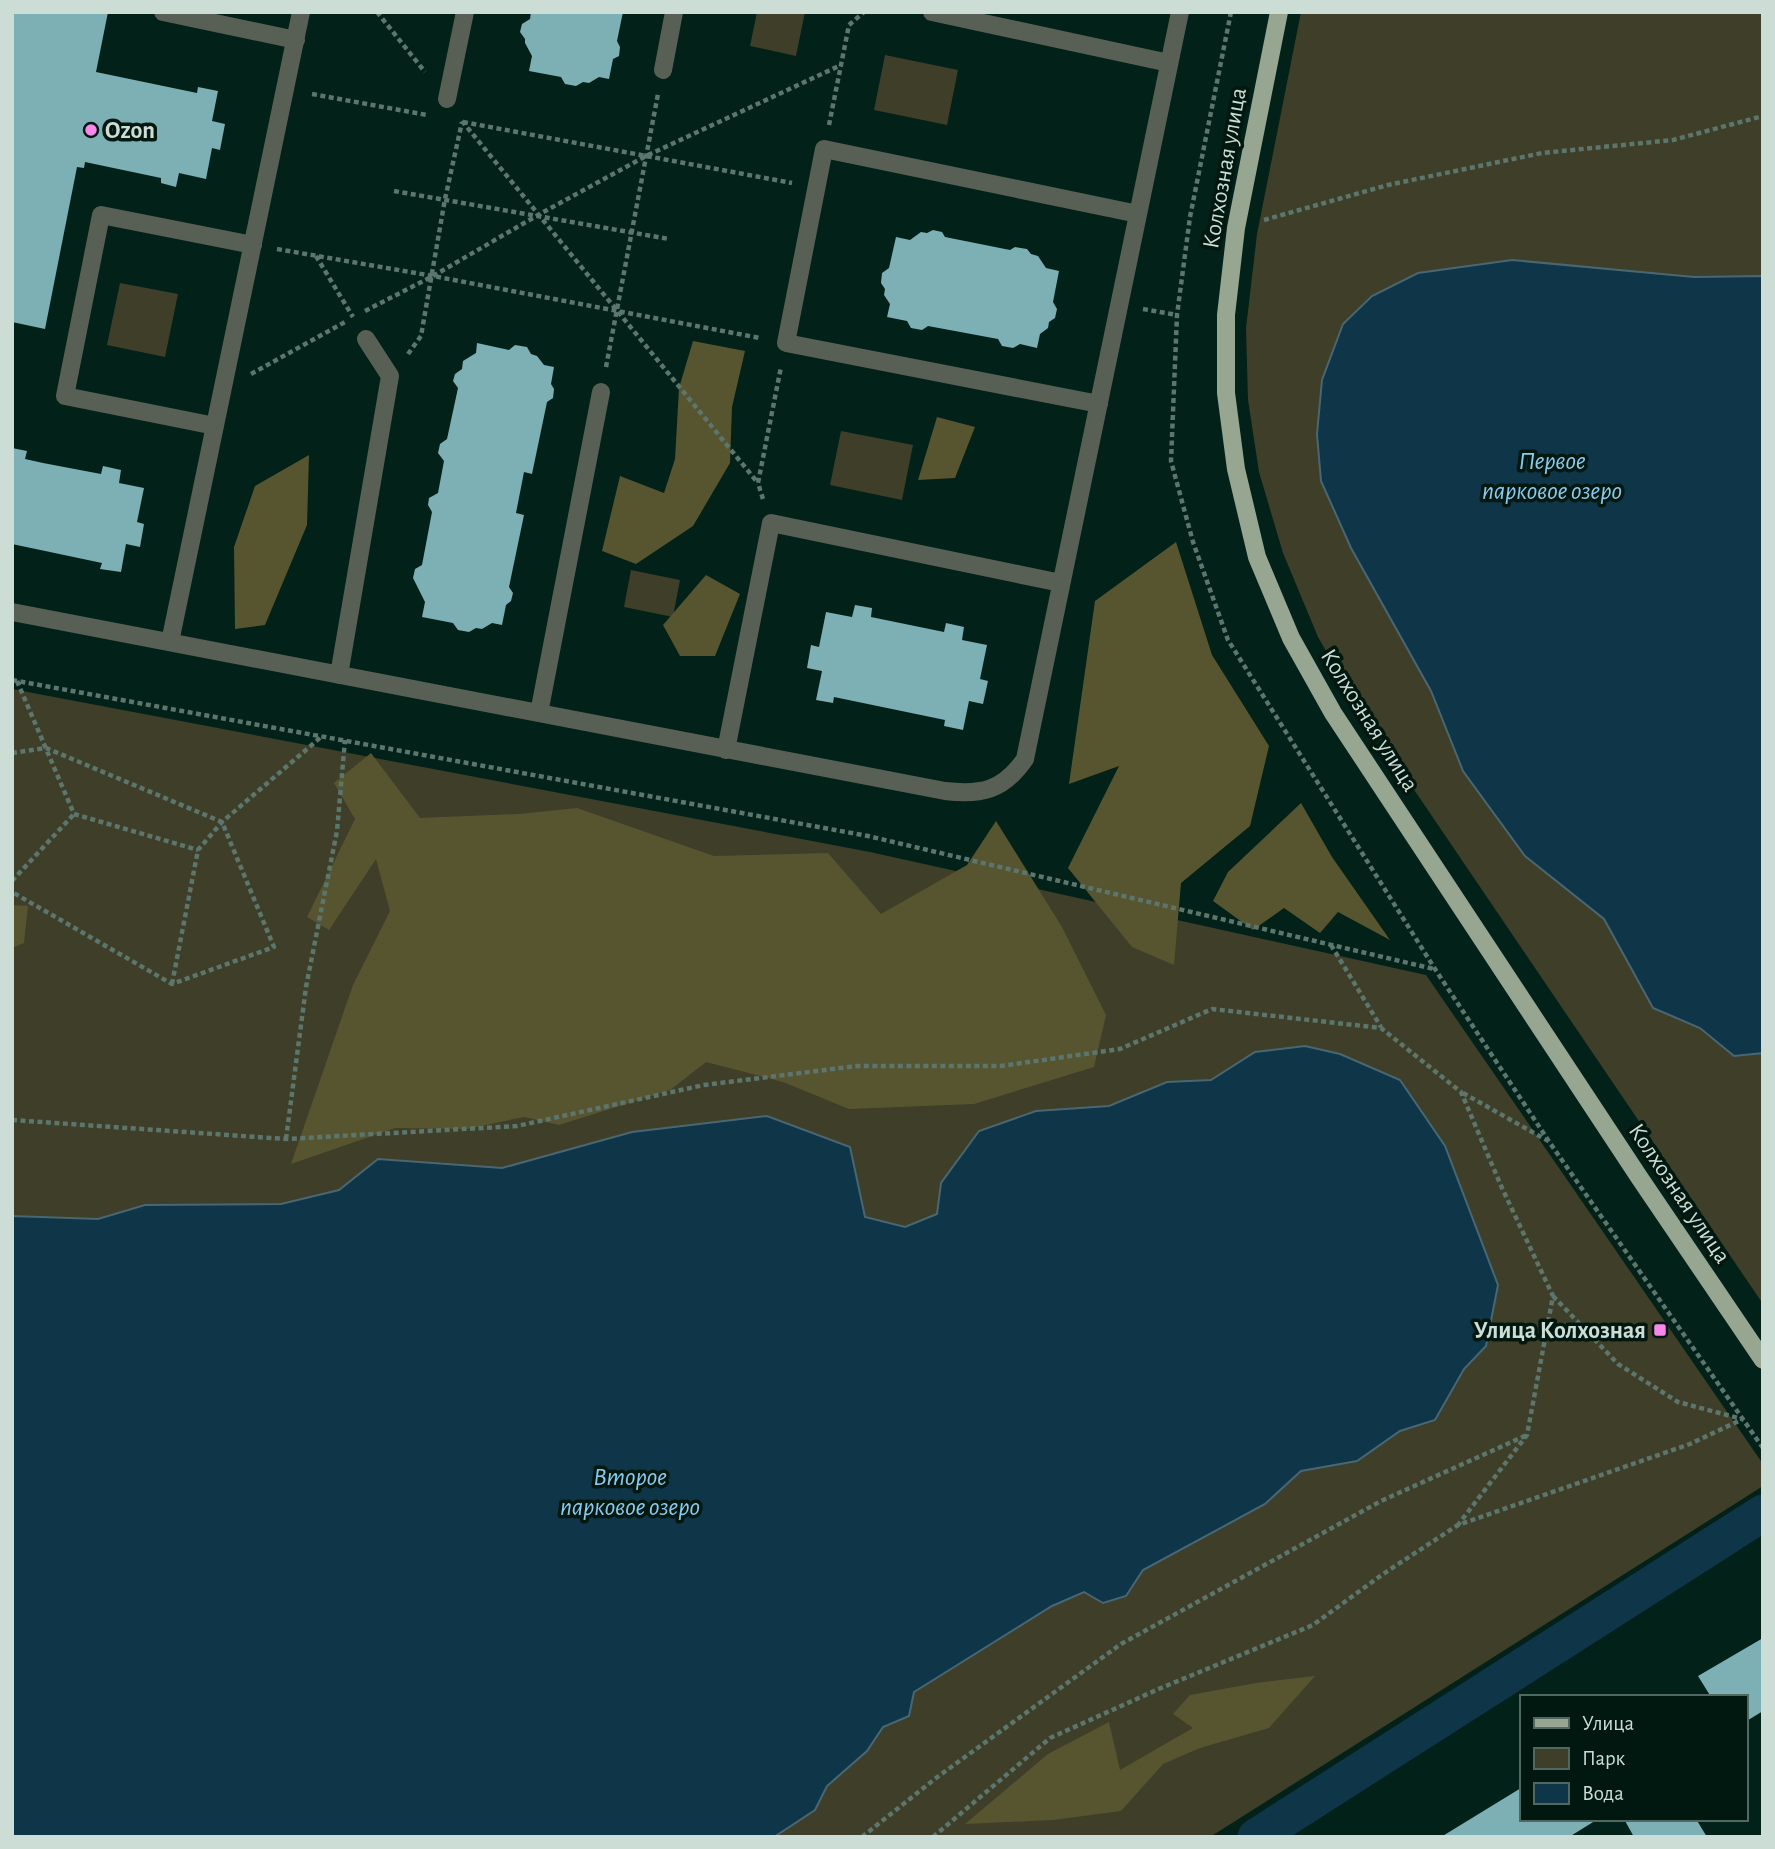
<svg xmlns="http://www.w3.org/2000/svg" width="1775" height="1849" font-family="'Alegreya Sans',sans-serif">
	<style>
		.green { fill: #3f3e28 }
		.forest { fill: #575530 }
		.water { fill: #0f3549; stroke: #486773; stroke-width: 2 }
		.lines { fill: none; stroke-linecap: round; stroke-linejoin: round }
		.canal { stroke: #0f3549; stroke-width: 37 }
		.building { fill: #7cb0b4 }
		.path { stroke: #5c756d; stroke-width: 4.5; stroke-dasharray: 5 3.5; stroke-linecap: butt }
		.minor { stroke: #586056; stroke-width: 18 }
		.major { stroke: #96a691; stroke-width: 18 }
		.poi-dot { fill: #f987e9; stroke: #00180f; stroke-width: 2.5 }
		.labels { text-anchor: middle; stroke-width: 7; stroke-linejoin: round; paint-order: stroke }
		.poi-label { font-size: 24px; font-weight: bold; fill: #ccddd6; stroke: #00180f; text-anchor: start }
		.street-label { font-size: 24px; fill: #ccddd6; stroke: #00180f }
		.water-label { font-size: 26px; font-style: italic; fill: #89caf0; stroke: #00180f }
	</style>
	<rect width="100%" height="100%" fill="#022118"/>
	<!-- green -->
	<path class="green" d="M757,12h48l-9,44 -46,-10z
		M1301,12h462v1292l-403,-594 -42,-73 -35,-84 -24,-81 -11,-72 -2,-72 11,-94z
		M885,55l73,15 -11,55 -73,-15z
		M120,283l58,11 -13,63 -58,-12z
		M841,431l72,14 -11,55 -72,-15z
		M631,570l49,10 -7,37 -49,-10z
		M12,689l858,163 556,123 337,489v22l-553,351h-1198z"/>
	<!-- forest -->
	<path class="forest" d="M693,341l52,10 -13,56 -2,56 -37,63 -57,38 -34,-13 18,-75 44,17 11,-34 4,-71z
		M937,417l38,10 -20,51 -37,2z
		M309,455l-2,70 -42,100 -30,4 -1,-82 21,-61z
		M1176,542l36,113 57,91 -19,80 -69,57 -7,82 -42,-18 -64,-79 51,-102 -50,18 26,-183z
		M706,575l34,19 -25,62h-35l-17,-31z
		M371,753l49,65 99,-4 58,-6 137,48 114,-3 53,61 86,-49 29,-44 66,106 44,88 -12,52 -120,37 -125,5 -66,-27 -77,-20 -36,28 -111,35 -35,-8 -57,12 -72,-1 -104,36 62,-179 37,-74 -14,-52 -47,71 -22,-13 48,-98 -21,-36z
		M1301,803l31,54 58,83 -52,-28 -18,21 -36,-25 -31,22 -40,-29 15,-29z
		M12,905l16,1 -4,37 -12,5z
		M1315,1676l-46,52 -69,20 -37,16 -42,47 -68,9 -88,4 83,-70 61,-32 11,48 73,-42 -20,-14 17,-19 66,-12z"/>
	<!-- water -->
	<path class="water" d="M1512,260l182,17 69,-1v777l-29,3 -34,-28 -47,-20 -49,-89 -79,-63 -62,-85 -32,-80 -80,-143 -30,-67 -4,-47 5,-54 21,-56 29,-28 46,-23z
		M1305,1046l35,8 60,26 45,66 53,139 -12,61 -22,23 -29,51 -35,11 -43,30 -56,10 -36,33 -122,66 -17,26 -23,7 -19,-11 -32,14 -138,86 -5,24 -26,11 -16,24 -40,35 -12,24 -41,27h-762v-621l86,3 47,-14 136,-1 58,-14 39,-31 124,9 130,-36 135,-16 83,31 15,70 40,10 32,-13 4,-31 38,-52 57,-20 73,-5 58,-24 44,-2 44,-28z"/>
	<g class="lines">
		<!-- canal -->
		<path class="canal" d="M1256,1837l507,-324"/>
	</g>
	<!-- building -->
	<path class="building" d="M12,12h96l-12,60 101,21 1,-6 20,4 -6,30 13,3 -5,26 -8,-2 -6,31 -27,-6 -3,14 -15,-4v-5l-76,-16 -1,6 -7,-1 -32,162 -33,-7z
		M531,12h92l-6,29 3,6 -1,9 -6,3 -4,20 -10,-2 -10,6 -6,-1 -7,4 -11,-2 -4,-7 -32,-6 3,-15 -7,-13v-4l-5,-7 2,-8 8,-5z
		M933,230l9,2 3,5 65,13 5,-3 12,2 4,5 7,2 8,12 13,3 -6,31 4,7 -2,9 -6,4 -1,6 -8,6 -3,14 -17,-4 -7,4 -11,-2 -4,-7 -70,-13 -6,4 -11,-2 -4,-7 -20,-4 3,-13 -6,-9 1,-6 -4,-6 1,-10 7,-5 7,-31 14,3 11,-8 6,1z
		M477,343l32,7 6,-5 12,2 4,7 6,2 7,9 10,2 -3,17 3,5 -1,9 -6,4 -15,72 -8,-2 -8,41 8,2 -15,72 4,6 -2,8 -5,4 -4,20 -10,-2 -10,6 -6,-1 -7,4 -11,-2 -5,-7 -31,-6 3,-15 -12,-24 2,-9 7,-4 10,-53 -4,-7 1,-7 9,-5 6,-32 -6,-8 2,-9 7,-5 11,-51 -5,-7 2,-7 7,-5 1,-8 13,-8z
		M12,448l15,3 -2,8 18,4 58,11 2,-8 18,4 -2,13 25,5 -7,34 7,2 -4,23 -14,-3 -5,28 -21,-3 2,-6 -90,-19z
		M855,605l17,3 -1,9 73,15 2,-9 18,4 -2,13 25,5 -7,34 8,2 -5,23 -14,-3 -6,29 -19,-4 1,-6 -111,-23 -1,6 -17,-3 6,-29 -15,-3 4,-23 8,2 7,-35 26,5z
		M1763,1638v73l-18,11v-25h-34l-13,-21z
		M1521,1788v31h77l-29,18h-128z
		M1624,1819h72l11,18h-73z"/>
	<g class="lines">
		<!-- path -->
		<path class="path" d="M377,12l48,60
			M1231,12l-41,205 -13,98 -6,146 22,81 35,98 207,329 115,174 213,305
			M312,94l115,21
			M462,121l296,362
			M463,122l329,61
			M829,125l20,-100 15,-13
			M394,191l275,48
			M1264,220l124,-35 154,-32 131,-13 90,-24
			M277,249l156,27 327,62
			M316,256l37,61
			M1143,309l34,6
			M365,311l68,-35 105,-61 108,-59 195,-91
			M408,354l13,-18 24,-137 17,-77
			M606,367l52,-273
			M251,374l94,-52
			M763,499l-5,-16 23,-116
			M12,680l856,156 566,133
			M17,681l57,133
			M12,753l34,-5 176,74 52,125 -102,37 -160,-92
			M74,814l124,36
			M12,881l62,-67
			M1331,945l50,82
			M172,984l26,-134 24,-28 99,-85
			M1463,1093l87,49
			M12,1120l274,19 231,-13 187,-41 153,-19h144l119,-17 92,-40 169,19 80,64 41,96 51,108 -26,139 -69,90
			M286,1139l20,-152 31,-156 8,-91
			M1553,1296l65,68 60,38 64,17
			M862,1837l74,-59 185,-134 260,-143 146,-66
			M933,1837l117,-99 111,-50 152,-63 70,-51 75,-49 232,-81 53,-25"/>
		<!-- minor -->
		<path class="minor" d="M163,12l133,28
			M932,12l237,51
			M663,70l11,-58
			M447,99l18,-87
			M1099,404l-313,-61 38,-194 314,65
			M215,426l-150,-30 36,-181 152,30
			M12,612l933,179c36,4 58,0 80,-32l155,-747
			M170,642l131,-630
			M339,675l51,-299 -24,-37
			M539,713l62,-321
			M726,750l45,-227 290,60"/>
		<!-- major -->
		<path class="major" d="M1279,12l-43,216 -10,87v78l10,76 21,88 34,81 42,75 306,464 124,183"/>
	</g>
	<!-- markers -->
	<g class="poi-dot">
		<circle cx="91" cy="130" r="7"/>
		<rect x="1653" y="1323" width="14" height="14" rx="3.5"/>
	</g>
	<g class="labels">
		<!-- poi labels -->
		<g class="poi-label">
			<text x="105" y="138">Ozon</text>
			<text x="1646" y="1338" text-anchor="end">Улица Колхозная</text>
		</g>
		<!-- street labels -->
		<g class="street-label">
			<text transform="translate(1224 168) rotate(-80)" y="8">Колхозная улица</text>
			<text transform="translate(1370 720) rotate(58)" y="8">Колхозная улица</text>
			<text transform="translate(1680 1193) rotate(56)" y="8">Колхозная улица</text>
		</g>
		<!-- water labels -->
		<g class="water-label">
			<text x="1552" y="469">Первое<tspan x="1552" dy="30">парковое озеро</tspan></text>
			<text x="630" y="1485">Второе<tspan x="630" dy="30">парковое озеро</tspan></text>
		</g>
	</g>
	<!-- border -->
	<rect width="1775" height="1849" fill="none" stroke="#ccddd6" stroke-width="28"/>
	<!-- legend -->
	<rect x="1520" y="1695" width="228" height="126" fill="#00180f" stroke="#52675f" stroke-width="2"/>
	<rect x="1534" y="1718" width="35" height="10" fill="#96a691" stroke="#52675f" stroke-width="2"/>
	<text x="1582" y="1730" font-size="21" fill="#ccddd6">Улица</text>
	<rect x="1534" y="1748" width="35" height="21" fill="#3f3e28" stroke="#52675f" stroke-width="2"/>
	<text x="1582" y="1765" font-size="21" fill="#ccddd6">Парк</text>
	<rect x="1534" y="1783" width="35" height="21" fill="#0f3549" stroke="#52675f" stroke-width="2"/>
	<text x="1582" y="1800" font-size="21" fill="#ccddd6">Вода</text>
</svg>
